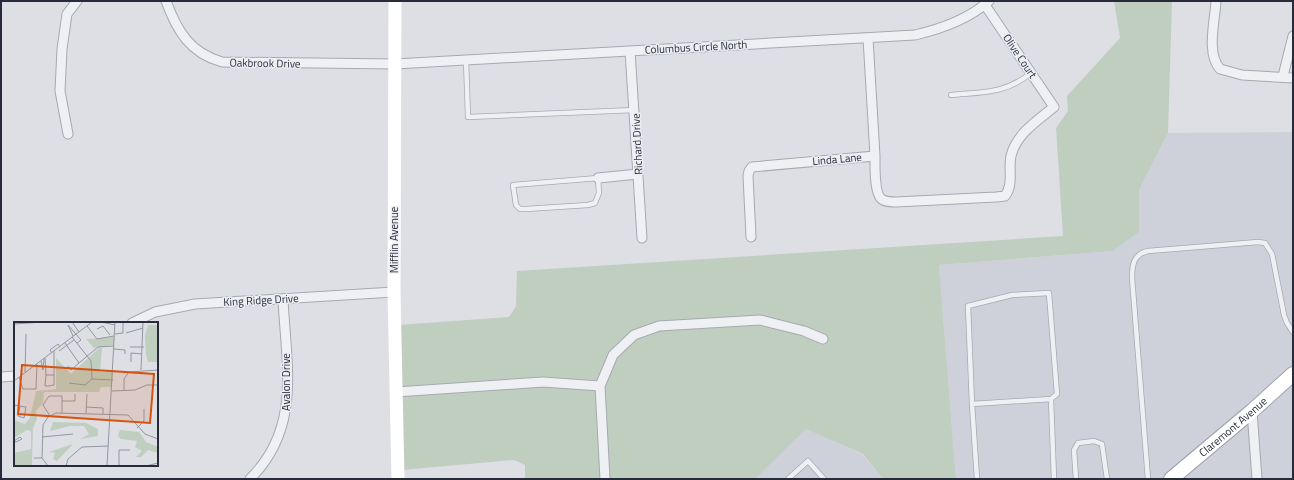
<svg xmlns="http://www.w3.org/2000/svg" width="1294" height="480" font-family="'Titillium Web',sans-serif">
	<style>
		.built { fill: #cfd1da }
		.green { fill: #c0cebf }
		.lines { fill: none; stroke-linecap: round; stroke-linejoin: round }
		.lane-casing { stroke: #a7a9b2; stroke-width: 6 }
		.street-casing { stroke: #a7a9b2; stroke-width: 11 }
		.primary-casing { stroke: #9da1b0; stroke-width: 16 }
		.lane { stroke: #eff0f4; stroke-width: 4.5 }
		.street { stroke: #eff0f4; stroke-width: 9 }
		.secondary { stroke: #fff; stroke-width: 13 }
		.primary { stroke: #fff; stroke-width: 14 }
		.labels { text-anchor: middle; stroke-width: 3; stroke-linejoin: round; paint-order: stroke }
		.street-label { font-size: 11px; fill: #282b3a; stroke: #eceef3 }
		.inset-road { fill: none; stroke: #9597a1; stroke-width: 1 }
		.view { fill: #d55411; fill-opacity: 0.15; stroke: #d55411; stroke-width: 2 }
		.inset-edge { fill: none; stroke: #282b3a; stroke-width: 2 }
	</style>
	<rect width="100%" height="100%" fill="#dddfe5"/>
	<!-- built -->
	<path class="built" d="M1293,132v347h-337l-17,-214 174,-14 26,-19v-42l29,-57z
		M806,428l57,27 20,24h-128z"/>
	<!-- green -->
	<path class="green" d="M1114,1h58l-4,132 -29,57v42l-26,19 -174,14 17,214h-73l-20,-25 -57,-25 -51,50h-230v-14l-11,-5 -112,10 -4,-145 111,-8 7,-11 1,-35 546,-35 -7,-108 12,-17 -1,-15 53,-58z"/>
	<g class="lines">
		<defs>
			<path id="lane" d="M466,60l2,57 167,-7
				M951,95c32,-3 54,-1 80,-22
				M598,178l1,15 -4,10 -7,2 -62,4h-6l-4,-4 -3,-20z
				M972,404l-4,-98 44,-11 37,-2 8,101 -6,5
				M788,479l20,-18 16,18
				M977,479l-5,-75 79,-5 3,80
				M1076,479l-2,-29 4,-7 16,-2 8,3 5,35
				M1148,479l-16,-201c0,-14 2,-24 16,-27l110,-9 7,1 7,11 12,61 3,8 6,9"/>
			<path id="street" d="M166,1c11,30 24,52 56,61l173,2 520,-29c26,-6 54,-16 74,-34
				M1216,1c-1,20 -10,52 4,68l22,6 51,3
				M630,51l12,187
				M1283,76l10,-40
				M68,134l-8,-43 2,-42 5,-35 10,-13
				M875,156c0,9 -1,40 8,44 4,2 9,2 13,2l100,-5 9,-1c9,-12 3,-27 6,-40 5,-22 27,-36 43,-49l-69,-102
				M598,178l40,-4
				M751,237l-3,-61 1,-5 3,-4 123,-11 -7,-118
				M132,323l23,-11 40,-8 199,-12
				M1,377l14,-1
				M600,386l5,93
				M396,392l147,-10 57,4 13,-31 21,-20 25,-9 101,-6 44,11 19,8
				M1252,411l5,68
				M250,479c52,-52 36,-114 33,-180"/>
			<g id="primary">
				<path id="s1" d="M1171,479l81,-68 41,-37"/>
			</g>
		</defs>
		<!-- lane casing -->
		<use href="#lane" class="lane-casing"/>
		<!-- street casing -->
		<use href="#street" class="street-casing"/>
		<!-- primary casing -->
		<use href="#primary" class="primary-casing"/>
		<!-- lane -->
		<use href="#lane" class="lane"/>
		<!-- street -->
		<use href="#street" class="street"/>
		<!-- secondary -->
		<path class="secondary" d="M395,1l-1,291 4,187"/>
		<!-- primary -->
		<use href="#primary" class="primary"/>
	</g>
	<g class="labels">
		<!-- street labels -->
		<g class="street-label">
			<text transform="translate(696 47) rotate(-3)" y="4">Columbus Circle North</text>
			<text transform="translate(1020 56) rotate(56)" y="4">Olive Court</text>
			<text transform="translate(265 63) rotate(1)" y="4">Oakbrook Drive</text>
			<text transform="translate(637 144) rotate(-93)" y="4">Richard Drive</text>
			<text transform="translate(837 159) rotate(-5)" y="4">Linda Lane</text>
			<text transform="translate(394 240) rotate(-90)" y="4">Mifflin Avenue</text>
			<text transform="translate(261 300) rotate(-3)" y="4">King Ridge Drive</text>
			<text transform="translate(286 382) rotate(-90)" y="4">Avalon Drive</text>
			<text dy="4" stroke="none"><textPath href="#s1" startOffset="81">Claremont Avenue</textPath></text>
		</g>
	</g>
	<!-- overview -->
	<g transform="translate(14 322)">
		<rect width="144" height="144" fill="#dddfe5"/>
		<path d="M134,3h10v37h-10l-2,-7 -1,-20zM100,15v8l-20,3 -8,-9zM85,26h3l-2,24h13l-1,15h-11l-2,5h-55l-1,11 -7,8 1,8 -4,9 -1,38h-18v-13l17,-4v-18l-4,-1 -13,8v-18l11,4 5,-6 6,-27 20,-2v-31l15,16zM39,100l33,1 12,6v7l-18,3 9,-5 -5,-8h-14l-20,5zM106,108l19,2 7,10 12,5v6l-10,-3 -7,7h-5l6,-6 -7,-4 2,-6 -16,-2 -3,-3zM59,122l-16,17 -4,-2 2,-6 -6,-1z" fill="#c0cebf"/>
		<path class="inset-road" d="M58,0l7,10M87,0l14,3M0,2l29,-2M73,4l10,13 17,-3M83,7l6,-3 7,9M112,11l17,-5M101,12l8,-1v-11M59,14l-5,-11 13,15 -4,3M58,15l19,24 1,18M51,21l14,20 19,-16 16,-1M116,25h14M100,27l11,1v4M45,29l15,-11M38,31l-2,-3 8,-6 2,3M31,36l1,17h8v-24M27,39l2,9 1,-11M117,40v-9l11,1M54,44l3,4 8,-7M127,48l2,-48M11,50l1,-38M32,53l-1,11h4l5,-1v-10M5,55l4,12h13l1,-25M0,59l78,-59M55,61l16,2 7,-6 21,1M98,69l23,-1 12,-5h11M110,69v-12l5,-7 29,-2M0,83l12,2 -2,11 -6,-2 2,-10M72,85l17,1v6M48,91v-12h13v-7M72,91l1,-19M36,94l-7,-11 6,-9h13v5M123,106l7,-7v-12M28,115l31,-3M0,119l2,1 6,-3 -2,-2 -6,4M20,136h8l6,8M28,136l1,-33 5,-8 8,-4 72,2 17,19 13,5M52,144l2,-7 14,-12 26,-1M93,144l8,-144M105,144v-16h11M132,144l12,-3"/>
		<path class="view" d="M8,43l132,9 -4,49 -132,-9z"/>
		<rect width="144" height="144" class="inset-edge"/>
	</g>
	<!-- border -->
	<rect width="1294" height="480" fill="none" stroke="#282b3a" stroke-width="4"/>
</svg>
